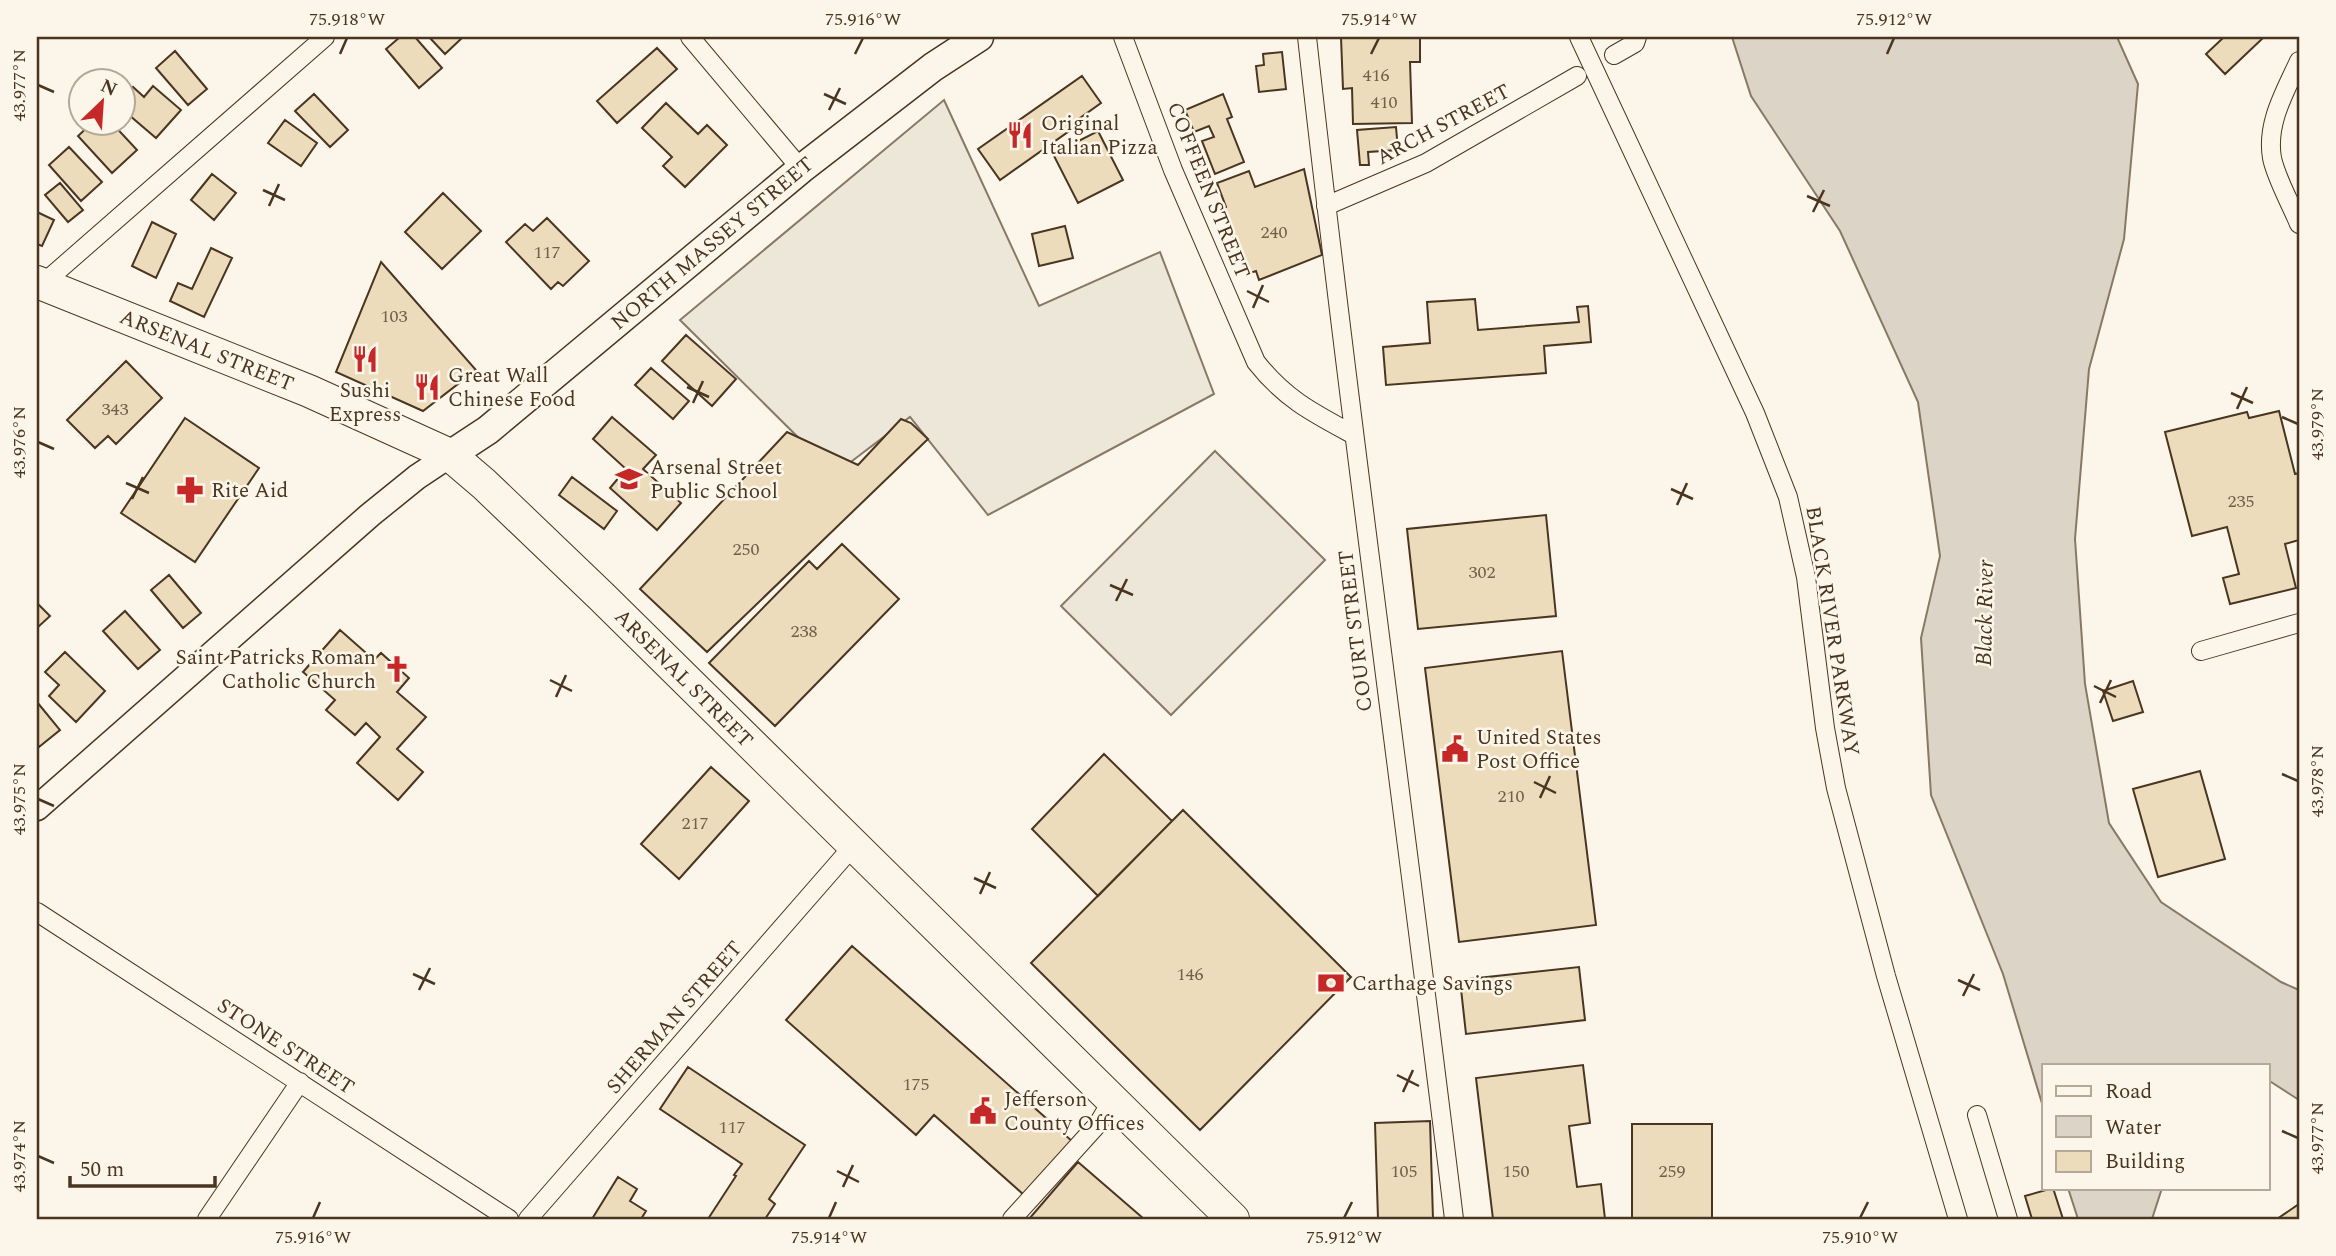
<svg xmlns="http://www.w3.org/2000/svg" width="2336" height="1256" font-family="Spectral,serif">
	<style>
		.parking { fill: #ede7d9; stroke: #887966; stroke-width: 2 }
		.water { fill: #dcd4c6; stroke: #887966; stroke-width: 2 }
		.building { fill: #ecdcbc; stroke: #4a3520; stroke-width: 2 }
		.lines { fill: none; stroke-linecap: round; stroke-linejoin: round }
		.street-casing { stroke: #4a3520; stroke-width: 20 }
		.secondary-casing { stroke: #4a3520; stroke-width: 27 }
		.primary-casing { stroke: #4a3520; stroke-width: 31 }
		.highway-casing { stroke: #4a3520; stroke-width: 34 }
		.street { stroke: #fbf6e9; stroke-width: 18 }
		.secondary { stroke: #fbf6e9; stroke-width: 24 }
		.primary { stroke: #fbf6e9; stroke-width: 28 }
		.highway { stroke: #fbf6e9; stroke-width: 32 }
		.ticks { fill: none; stroke: #4a3520; stroke-width: 2.5 }
		.labels { text-anchor: middle; stroke-width: 5; stroke-linejoin: round; paint-order: stroke }
		.number-label { font-size: 18px; fill: #725f47 }
		.poi-label { font-size: 21px; fill: #4a3520; stroke: #fbf6e9; text-anchor: start }
		.street-label { font-size: 21px; fill: #4a3520; stroke: #fbf6e9 }
		.water-label { font-size: 23px; font-style: italic; fill: #4a3520; stroke: #fbf6e9 }
		.neatline { fill: none; stroke: #4a3520; stroke-width: 2.5 }
		.ticks-label { font-size: 18px; text-anchor: middle; fill: #4a3520 }
	</style>
	<rect width="100%" height="100%" fill="#fbf6e9"/>
	<!-- parking -->
	<path class="parking" d="M944,100l95,206 121,-54 54,142 -226,121 -78,-98 -75,57 -155,-154z
		M1215,451l110,109 -154,155 -110,-109z"/>
	<!-- water -->
	<path class="water" d="M1732,37h385l21,47 -14,155 -35,130 -14,170 10,145 24,139 52,79 120,80 18,8v110l-31,-20v-15h-224v45l-41,-136 -72,-179 -10,-157 19,-82 -22,-154 -78,-171 -89,-135z
		M2068,1188h94l-10,31h-74z"/>
	<!-- building -->
	<path class="building" d="M400,37h15l27,31 -23,20 -33,-39z
		M429,37h34l-18,17z
		M1341,37h79v25h-10l2,61 -59,1 -1,-36 -9,1z
		M2224,37h40l-39,37 -19,-20z
		M657,48l20,21 -60,54 -20,-22z
		M175,51l32,38 -19,16 -32,-37z
		M1282,52l4,37 -27,3 -3,-26 8,-1 -1,-11z
		M1082,76l19,27 -32,23 3,3 -72,51 -22,-31z
		M153,86l28,24 -25,28 -34,-29v-10l11,-12 11,10z
		M314,94l34,36 -18,17 -35,-36z
		M1223,94l9,23 -5,2 17,43 -29,12 -13,-33 12,-4 -5,-11 -15,6 -9,-22z
		M666,103l32,31 9,-9 20,20 -42,42 -22,-21 9,-9 -30,-29z
		M285,120l32,23 -16,23 -33,-23z
		M93,122h7l4,5 7,-5 26,28 -25,23 -34,-37z
		M1396,127l2,23 -30,2 1,13h-9l-3,-35z
		M1098,131l25,49 -45,23 -25,-49z
		M69,147l33,35 -21,19 -32,-36z
		M1304,169l18,86 -63,25 -3,-9 -9,3 -24,-66 3,-1 -9,-24 32,-12 6,16z
		M212,174l24,19 -22,27 -23,-20z
		M60,183l23,27 -15,12 -23,-27z
		M443,193l38,38 -39,38 -37,-37z
		M37,212l17,8 -12,26 -5,-2z
		M547,218l42,43 -26,25 -5,-4 -7,7 -45,-47 19,-18 8,7z
		M152,222l24,12 -20,44 -24,-12z
		M1065,226l8,32 -34,8 -7,-32z
		M211,248l21,10 -28,59 -34,-16 8,-18 14,6z
		M381,262l95,108 -53,41 -87,-39z
		M1475,299l3,31 101,-8 -2,-15 11,-1 3,36 -47,4 2,27 -160,12 -3,-38 47,-4 -3,-41z
		M686,335l50,44 -24,27 -50,-45z
		M126,361l36,37 -46,46 -8,-8 -13,12 -28,-28z
		M651,368l38,33 -16,18 -38,-34z
		M2279,411l16,63 4,-1v67l-14,4 11,44 -66,16 -7,-26 16,-4 -12,-47 -35,9 -27,-104 82,-20 2,6z
		M612,417l44,38 -13,14 38,34 -24,27 -47,-42 16,-19 -33,-30z
		M185,418l74,50 -64,94 -74,-49z
		M901,419l10,4 17,16 -221,213 -67,-63 147,-157 71,33z
		M572,477l45,34 -13,18 -45,-34z
		M1546,515l10,101 -138,13 -11,-100z
		M842,544l57,55 -124,127 -66,-63 100,-102 8,8z
		M169,575l32,38 -18,15 -32,-38z
		M37,603l13,13 -13,12z
		M125,611l35,39 -22,19 -35,-38z
		M340,630l34,30 7,-7 28,25 -12,14 29,25 -29,32 26,23 -25,28 -41,-37 23,-26 -14,-14 -11,12 -29,-25 9,-10 -32,-28z
		M1562,651l34,274 -137,17 -34,-274z
		M65,652l40,39 -29,31 -27,-26 10,-11 -14,-13z
		M2133,681l10,31 -30,9 -10,-30z
		M37,702l23,28 -21,17 -2,-4z
		M1104,754l68,67 -74,75 -66,-67z
		M711,767l38,34 -70,78 -38,-35z
		M2200,771l25,88 -67,18 -25,-88z
		M1183,810l168,167 -151,153 -169,-167z
		M852,946l221,196 -49,53 -90,-80 -18,20 -130,-115z
		M1579,967l6,53 -119,14 -6,-54z
		M1583,1065l7,58 -21,3 8,61 24,-3 4,35h-112l-17,-141z
		M688,1067l117,78 -36,54 6,5 -10,15h-57l28,-43 -2,-1 8,-11 -82,-55z
		M1430,1121l3,98h-55l-3,-96z
		M1632,1124h80v95l-80,-1z
		M1078,1162l66,57h-115z
		M618,1177l19,12 -7,12 16,10 -5,8h-49z
		M2053,1188l10,31h-31l-7,-23z
		M2299,1204v15h-22z"/>
	<g class="lines">
		<defs>
			<path id="street" d="M690,37l111,132
				M1123,37l50,133 83,192c29,37 57,51 98,73
				M1307,37c44,395 99,788 147,1182
				M1579,37l176,376 33,84 18,80 19,151 11,60 50,188 72,243
				M1614,55l21,-12 2,-6
				M2299,61c-14,31 -33,62 -27,97 4,20 19,46 27,66
				M1326,206l100,-43 151,-87
				M38,288l287,-251
				M2201,651l98,-28
				M37,912l472,307
				M1977,1115l31,104
				M207,1219l93,-137
				M528,1219l326,-374
				M1012,1219l86,-95 15,-25"/>
			<path id="secondary" d="M37,808l333,-293 47,-38 33,-22"/>
			<path id="primary" d="M450,455l38,-25 313,-261 132,-102 46,-30"/>
			<path id="highway" d="M37,282l272,109 141,64 34,29 117,112 632,623"/>
		</defs>
		<!-- street casing -->
		<use href="#street" class="street-casing"/>
		<!-- secondary casing -->
		<use href="#secondary" class="secondary-casing"/>
		<!-- primary casing -->
		<use href="#primary" class="primary-casing"/>
		<!-- highway casing -->
		<use href="#highway" class="highway-casing"/>
		<!-- street -->
		<use href="#street" class="street"/>
		<!-- secondary -->
		<use href="#secondary" class="secondary"/>
		<!-- primary -->
		<use href="#primary" class="primary"/>
		<!-- highway -->
		<use href="#highway" class="highway"/>
	</g>
	<!-- ticks -->
	<path class="ticks" d="M340,54l7,-16M855,54l8,-16M1371,54l8,-16M1887,54l7,-16M38,85l16,7M824,94l22,10M829,110l11,-22M263,190l22,10M1807,196l23,10M269,206l10,-22M1813,212l11,-22M1247,291l22,11M1253,308l10,-23M687,387l22,10M2231,393l22,10M693,403l10,-22M2237,409l10,-22M2282,417l16,7M38,442l16,7M126,483l23,10M1671,489l22,10M132,499l11,-22M1677,505l10,-22M1110,585l23,10M1116,601l11,-22M550,680l22,11M2094,686l22,11M556,697l10,-22M2100,703l11,-23M2282,774l16,7M1534,782l22,11M1540,798l10,-22M38,799l16,7M974,878l22,10M980,894l10,-22M413,974l22,10M1958,980l22,10M419,990l11,-22M1963,996l11,-22M1397,1075l22,11M1403,1092l10,-22M2282,1131l16,7M38,1156l16,7M837,1171l22,11M843,1187l10,-22M313,1218l7,-16M829,1218l7,-16M1344,1218l8,-16M1860,1218l8,-16"/>
	<!-- icons -->
	<defs>
		<symbol id="restaurant-bare" viewBox="-9 -9 18 18"><path d="M-5-6h1v4h1v-4h1v4h1v-4h1v5L-1.5 .5V6h-2V.5L-5-1ZM5-6V6H3V1.5H1.5Q1.5-4 5-6Z" fill="#c62828" stroke="#fbf6e9" stroke-width="2.5" paint-order="stroke"/></symbol>
		<symbol id="school-bare" viewBox="-9 -9 18 18"><path d="M0-5L7-2L0 1L-7-2ZM-4 1L0 2.5L4 1V4Q0 6-4 4Z" fill="#c62828" stroke="#fbf6e9" stroke-width="2.5" paint-order="stroke"/></symbol>
		<symbol id="pharmacy-bare" viewBox="-9 -9 18 18"><path d="M-2-6h4v4h4v4h-4v4h-4v-4h-4v-4h4Z" fill="#c62828" stroke="#fbf6e9" stroke-width="2.5" paint-order="stroke"/></symbol>
		<symbol id="church-bare" viewBox="-9 -9 18 18"><path d="M-1.2-6h2.4v3.5h3.3v2.4h-3.3V6h-2.4V-.1h-3.3v-2.4h3.3Z" fill="#c62828" stroke="#fbf6e9" stroke-width="2.5" paint-order="stroke"/></symbol>
		<symbol id="civic-bare" viewBox="-9 -9 18 18"><path d="M-.6-6.5H3V-4.5H.6V-3L4-1V1h2V6H-6V1h2V-1L-.6-3ZM-1.2 2.5V6h2.4V2.5Z" fill="#c62828" stroke="#fbf6e9" stroke-width="2.5" paint-order="stroke"/></symbol>
		<symbol id="bank-bare" viewBox="-9 -9 18 18"><path d="M-6-4H6V4H-6ZM0-2.3a2.3 2.3 0 1 0 0 4.6a2.3 2.3 0 1 0 0-4.6Z" fill="#c62828" stroke="#fbf6e9" stroke-width="2.5" paint-order="stroke"/></symbol>
	</defs>
	<g fill-rule="evenodd">
		<use href="#restaurant-bare" x="1001" y="116" width="38" height="38"/>
		<use href="#restaurant-bare" x="346" y="340" width="38" height="38"/>
		<use href="#restaurant-bare" x="408" y="368" width="38" height="38"/>
		<use href="#school-bare" x="610" y="460" width="38" height="38"/>
		<use href="#pharmacy-bare" x="171" y="471" width="38" height="38"/>
		<use href="#church-bare" x="378" y="650" width="38" height="38"/>
		<use href="#civic-bare" x="1436" y="730" width="38" height="38"/>
		<use href="#bank-bare" x="1312" y="964" width="38" height="38"/>
		<use href="#civic-bare" x="964" y="1092" width="38" height="38"/>
	</g>
	<g class="labels">
		<!-- number labels -->
		<g class="number-label">
			<text x="1376" y="81">416</text>
			<text x="1384" y="108">410</text>
			<text x="1274" y="238">240</text>
			<text x="547" y="258">117</text>
			<text x="394" y="322">103</text>
			<text x="115" y="415">343</text>
			<text x="2241" y="507">235</text>
			<text x="746" y="555">250</text>
			<text x="1482" y="578">302</text>
			<text x="804" y="637">238</text>
			<text x="1511" y="802">210</text>
			<text x="695" y="829">217</text>
			<text x="1190" y="980">146</text>
			<text x="916" y="1090">175</text>
			<text x="732" y="1133">117</text>
			<text x="1404" y="1177">105</text>
			<text x="1516" y="1177">150</text>
			<text x="1672" y="1177">259</text>
		</g>
		<!-- poi labels -->
		<g class="poi-label">
			<text x="1041" y="130">Original<tspan x="1041" dy="24">Italian Pizza</tspan></text>
			<text x="448" y="382">Great Wall<tspan x="448" dy="24">Chinese Food</tspan></text>
			<text x="365" y="397" text-anchor="middle">Sushi<tspan x="365" dy="24">Express</tspan></text>
			<text x="650" y="474">Arsenal Street<tspan x="650" dy="24">Public School</tspan></text>
			<text x="211" y="497">Rite Aid</text>
			<text x="376" y="664" text-anchor="end">Saint Patricks Roman<tspan x="376" dy="24">Catholic Church</tspan></text>
			<text x="1476" y="744">United States<tspan x="1476" dy="24">Post Office</tspan></text>
			<text x="1352" y="990">Carthage Savings</text>
			<text x="1004" y="1106">Jefferson<tspan x="1004" dy="24">County Offices</tspan></text>
		</g>
		<!-- street labels -->
		<g class="street-label">
			<text transform="translate(1443 124) rotate(-28)" y="7">ARCH STREET</text>
			<text transform="translate(1209 190) rotate(68)" y="7">COFFEEN STREET</text>
			<text transform="translate(712 243) rotate(-40)" y="7">NORTH MASSEY STREET</text>
			<text transform="translate(207 350) rotate(22)" y="7">ARSENAL STREET</text>
			<text transform="translate(1355 631) rotate(-97)" y="7">COURT STREET</text>
			<text transform="translate(1833 631) rotate(81)" y="7">BLACK RIVER PARKWAY</text>
			<text transform="translate(684 678) rotate(45)" y="7">ARSENAL STREET</text>
			<text transform="translate(674 1017) rotate(-49)" y="7">SHERMAN STREET</text>
			<text transform="translate(286 1046) rotate(33)" y="7">STONE STREET</text>
		</g>
		<!-- water labels -->
		<g class="water-label">
			<text transform="translate(1984 613) rotate(-89)" y="8">Black River</text>
		</g>
	</g>
	<!-- border -->
	<rect width="2336" height="1256" fill="none" stroke="#fbf6e9" stroke-width="77"/>
	<!-- legend -->
	<rect x="2042" y="1064" width="228" height="126" fill="#fbf6e9" stroke="#b4a999" stroke-width="2"/>
	<rect x="2056" y="1086" width="35" height="10" fill="#fbf6e9" stroke="#b4a999" stroke-width="2"/>
	<text x="2105" y="1098" font-size="21" fill="#4a3520">Road</text>
	<rect x="2056" y="1116" width="35" height="21" fill="#dcd4c6" stroke="#b4a999" stroke-width="2"/>
	<text x="2105" y="1134" font-size="21" fill="#4a3520">Water</text>
	<rect x="2056" y="1151" width="35" height="21" fill="#ecdcbc" stroke="#b4a999" stroke-width="2"/>
	<text x="2105" y="1168" font-size="21" fill="#4a3520">Building</text>
	<!-- north arrow -->
	<g transform="translate(102 102) rotate(25)"><circle r="33" fill="#fbf6e9" stroke="#b4a999" stroke-width="2"/>
	<path d="M0-5L12 26L0 18L-12 26Z" fill="#c62828"/>
	<text y="-10" font-size="19" font-weight="bold" text-anchor="middle" fill="#4a3520">N</text>
	</g>
	<!-- scale -->
	<path d="M70 1176v10h145v-10" fill="none" stroke="#4a3520" stroke-width="3.5"/>
	<text x="80" y="1176" font-size="21" fill="#4a3520" stroke="#fbf6e9" stroke-width="5" paint-order="stroke">50 m</text>
	<rect x="38" y="38" width="2260" height="1180" class="neatline"/>
	<g class="ticks-label">
		<text x="347" y="25">75.918°W</text>
		<text x="863" y="25">75.916°W</text>
		<text x="1379" y="25">75.914°W</text>
		<text x="1894" y="25">75.912°W</text>
		<text transform="translate(19 85) rotate(-90)" y="6">43.977°N</text>
		<text transform="translate(2317 424) rotate(-90)" y="6">43.979°N</text>
		<text transform="translate(19 442) rotate(-90)" y="6">43.976°N</text>
		<text transform="translate(2317 781) rotate(-90)" y="6">43.978°N</text>
		<text transform="translate(19 799) rotate(-90)" y="6">43.975°N</text>
		<text transform="translate(2317 1138) rotate(-90)" y="6">43.977°N</text>
		<text transform="translate(19 1156) rotate(-90)" y="6">43.974°N</text>
		<text x="313" y="1243">75.916°W</text>
		<text x="829" y="1243">75.914°W</text>
		<text x="1344" y="1243">75.912°W</text>
		<text x="1860" y="1243">75.910°W</text>
	</g>
</svg>
